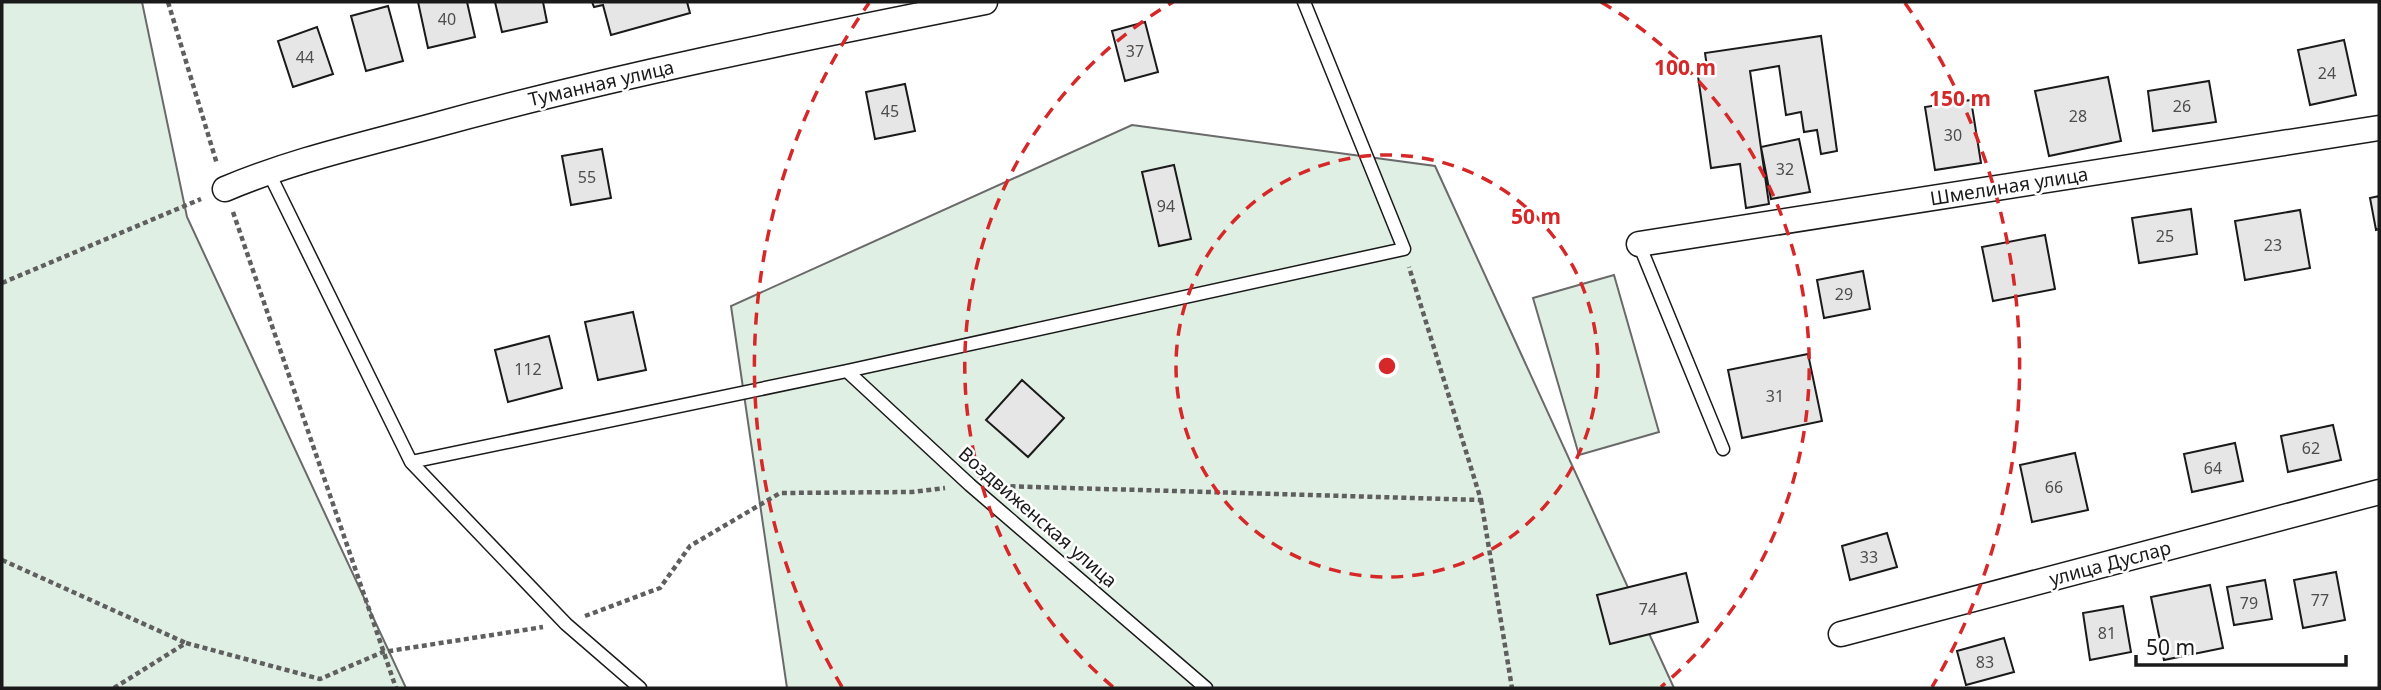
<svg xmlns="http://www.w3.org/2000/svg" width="2381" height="690" font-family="'Noto Sans',sans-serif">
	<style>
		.green { fill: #e0efe3; stroke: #6a6a6a; stroke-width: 2 }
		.building { fill: #e6e6e6; stroke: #1a1a1a; stroke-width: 2 }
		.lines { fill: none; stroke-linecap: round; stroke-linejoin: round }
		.lane-casing { stroke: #1a1a1a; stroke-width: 15 }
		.street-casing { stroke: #1a1a1a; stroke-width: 27 }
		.path { stroke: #5f5f5f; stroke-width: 4.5; stroke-dasharray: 5 3.5; stroke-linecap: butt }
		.lane { stroke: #fff; stroke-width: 12 }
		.street { stroke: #fff; stroke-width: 24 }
		.ring { fill: none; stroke: #d62828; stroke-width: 3.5; stroke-dasharray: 12 9 }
		.labels { text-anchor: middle; stroke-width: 5; stroke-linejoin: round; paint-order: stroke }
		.number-label { font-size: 16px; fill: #4d4d4d }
		.street-label { font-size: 19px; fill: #1a1a1a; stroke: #fff }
		.centre { fill: #d62828; stroke: #fff; stroke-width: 3.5 }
		.ring-label { font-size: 21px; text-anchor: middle; font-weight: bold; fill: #d62828; stroke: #fff; stroke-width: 5; stroke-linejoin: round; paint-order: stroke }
	</style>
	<rect width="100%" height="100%" fill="#fff"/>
	<!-- green -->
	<path class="green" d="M2,2h140l45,215 219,471h-404z
		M1132,125l303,41 239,522h-887l-56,-382z
		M1614,275l45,157 -80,23 -46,-157z"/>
	<!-- building -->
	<path class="building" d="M418,2h49l8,35 -47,11z
		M495,2h48l4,20 -45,10z
		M592,2h95l3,11 -79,22 -8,-30 -9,2z
		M388,6l15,55 -37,10 -15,-55z
		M1145,22l13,50 -33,9 -13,-50z
		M317,27l16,47 -40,13 -15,-46z
		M1821,36l16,115 -16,3 -4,-24 -13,2 -3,-20 -15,3 -7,-49 -29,5 19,133 -23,4 -6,-44 -29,4 -14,-99 10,-2 -2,-14z
		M2344,40l12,55 -46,10 -12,-55z
		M2108,77l13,64 -72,15 -14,-65z
		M2209,81l7,41 -63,9 -5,-40z
		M905,84l10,47 -40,8 -9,-47z
		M1971,100l10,63 -46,7 -10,-63z
		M1799,139l11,53 -39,7 -10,-52z
		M602,149l9,49 -40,7 -9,-49z
		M1174,165l17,74 -32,7 -17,-74z
		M2379,196v33l-3,1 -6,-32z
		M2191,209l6,45 -58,9 -7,-45z
		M2300,210l10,58 -65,12 -10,-59z
		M2045,235l10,54 -62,12 -11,-54z
		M1863,271l7,38 -46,9 -7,-38z
		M633,312l13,58 -48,10 -13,-58z
		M549,336l13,52 -54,14 -13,-52z
		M1808,354l14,67 -80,17 -14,-68z
		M1022,380l42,38 -36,39 -42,-37z
		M2333,425l8,35 -53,12 -7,-36z
		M2235,443l8,38 -51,11 -8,-38z
		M2075,453l13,57 -56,12 -12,-57z
		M1887,533l10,34 -47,13 -8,-34z
		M2336,572l9,48 -42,8 -9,-48z
		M1686,573l12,49 -88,22 -13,-49z
		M2265,580l7,39 -38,6 -7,-38z
		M2210,585l13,63 -59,12 -13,-63z
		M2123,606l8,46 -41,8 -7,-47z
		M2004,638l10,34 -48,13 -9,-34z"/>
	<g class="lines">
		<defs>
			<path id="lane" d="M268,171l143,291 436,-91 557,-122 -100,-247
				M1639,244l84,205
				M847,371l123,114 236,203
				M411,462l155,162 74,64"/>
			<path id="street" d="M225,189c66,-28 137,-44 207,-63 182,-50 367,-87 553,-124
				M1639,244l740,-116
				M1841,634l538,-142"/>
		</defs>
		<!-- lane casing -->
		<use href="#lane" class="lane-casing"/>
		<!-- street casing -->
		<use href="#street" class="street-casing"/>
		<!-- path -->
		<path class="path" d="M168,2l49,162
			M233,212l163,476
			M2,283l199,-84
			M1002,486l479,14 -72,-233
			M1481,500l31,188
			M2,560l184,83
			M585,616l75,-28 30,-42 90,-53 132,-1 33,-4
			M114,688l72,-45 134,36 63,-27 160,-25"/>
		<!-- lane -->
		<use href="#lane" class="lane"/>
		<!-- street -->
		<use href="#street" class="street"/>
	</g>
	<!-- distance rings -->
	<g class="ring">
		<circle cx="1387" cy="366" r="211"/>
		<path d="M1113 687A422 422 0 0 1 1173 2M1601 2A422 422 0 0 1 1661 687"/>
		<path d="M842 687A632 632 0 0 1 869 3M1905 3A632 632 0 0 1 1932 687"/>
	</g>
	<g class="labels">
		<!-- number labels -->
		<g class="number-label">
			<text x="447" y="25">40</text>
			<text x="1135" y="57">37</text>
			<text x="305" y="63">44</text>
			<text x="2327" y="79">24</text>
			<text x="2182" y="112">26</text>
			<text x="890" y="117">45</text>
			<text x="2078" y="122">28</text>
			<text x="1953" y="141">30</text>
			<text x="1785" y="175">32</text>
			<text x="587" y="183">55</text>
			<text x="1166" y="212">94</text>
			<text x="2165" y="242">25</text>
			<text x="2273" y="251">23</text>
			<text x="1844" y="300">29</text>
			<text x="528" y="375">112</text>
			<text x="1775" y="402">31</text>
			<text x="2311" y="454">62</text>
			<text x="2213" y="474">64</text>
			<text x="2054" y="493">66</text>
			<text x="1869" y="563">33</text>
			<text x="2320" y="606">77</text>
			<text x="2249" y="609">79</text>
			<text x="1648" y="615">74</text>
			<text x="2107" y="639">81</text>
			<text x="1985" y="668">83</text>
		</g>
		<!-- street labels -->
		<g class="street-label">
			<text transform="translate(601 83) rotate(-13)" y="7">Туманная улица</text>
			<text transform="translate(2009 186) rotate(-9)" y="7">Шмелиная улица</text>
			<text transform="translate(1038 517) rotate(41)" y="7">Воздвиженская улица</text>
			<text transform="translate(2110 563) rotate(-15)" y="7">улица Дуслар</text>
		</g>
	</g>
	<circle cx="1387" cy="366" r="10" class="centre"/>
	<g class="ring-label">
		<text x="1685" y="75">100 m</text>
		<text x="1960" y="106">150 m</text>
		<text x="1536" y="224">50 m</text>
	</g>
	<!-- border -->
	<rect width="2381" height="690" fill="none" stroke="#1a1a1a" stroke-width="7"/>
	<!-- scale -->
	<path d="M2136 655v10h210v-10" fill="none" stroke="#1a1a1a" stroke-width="3.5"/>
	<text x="2146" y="655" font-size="21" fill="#1a1a1a" stroke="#ffffff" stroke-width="5" paint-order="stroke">50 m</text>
</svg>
